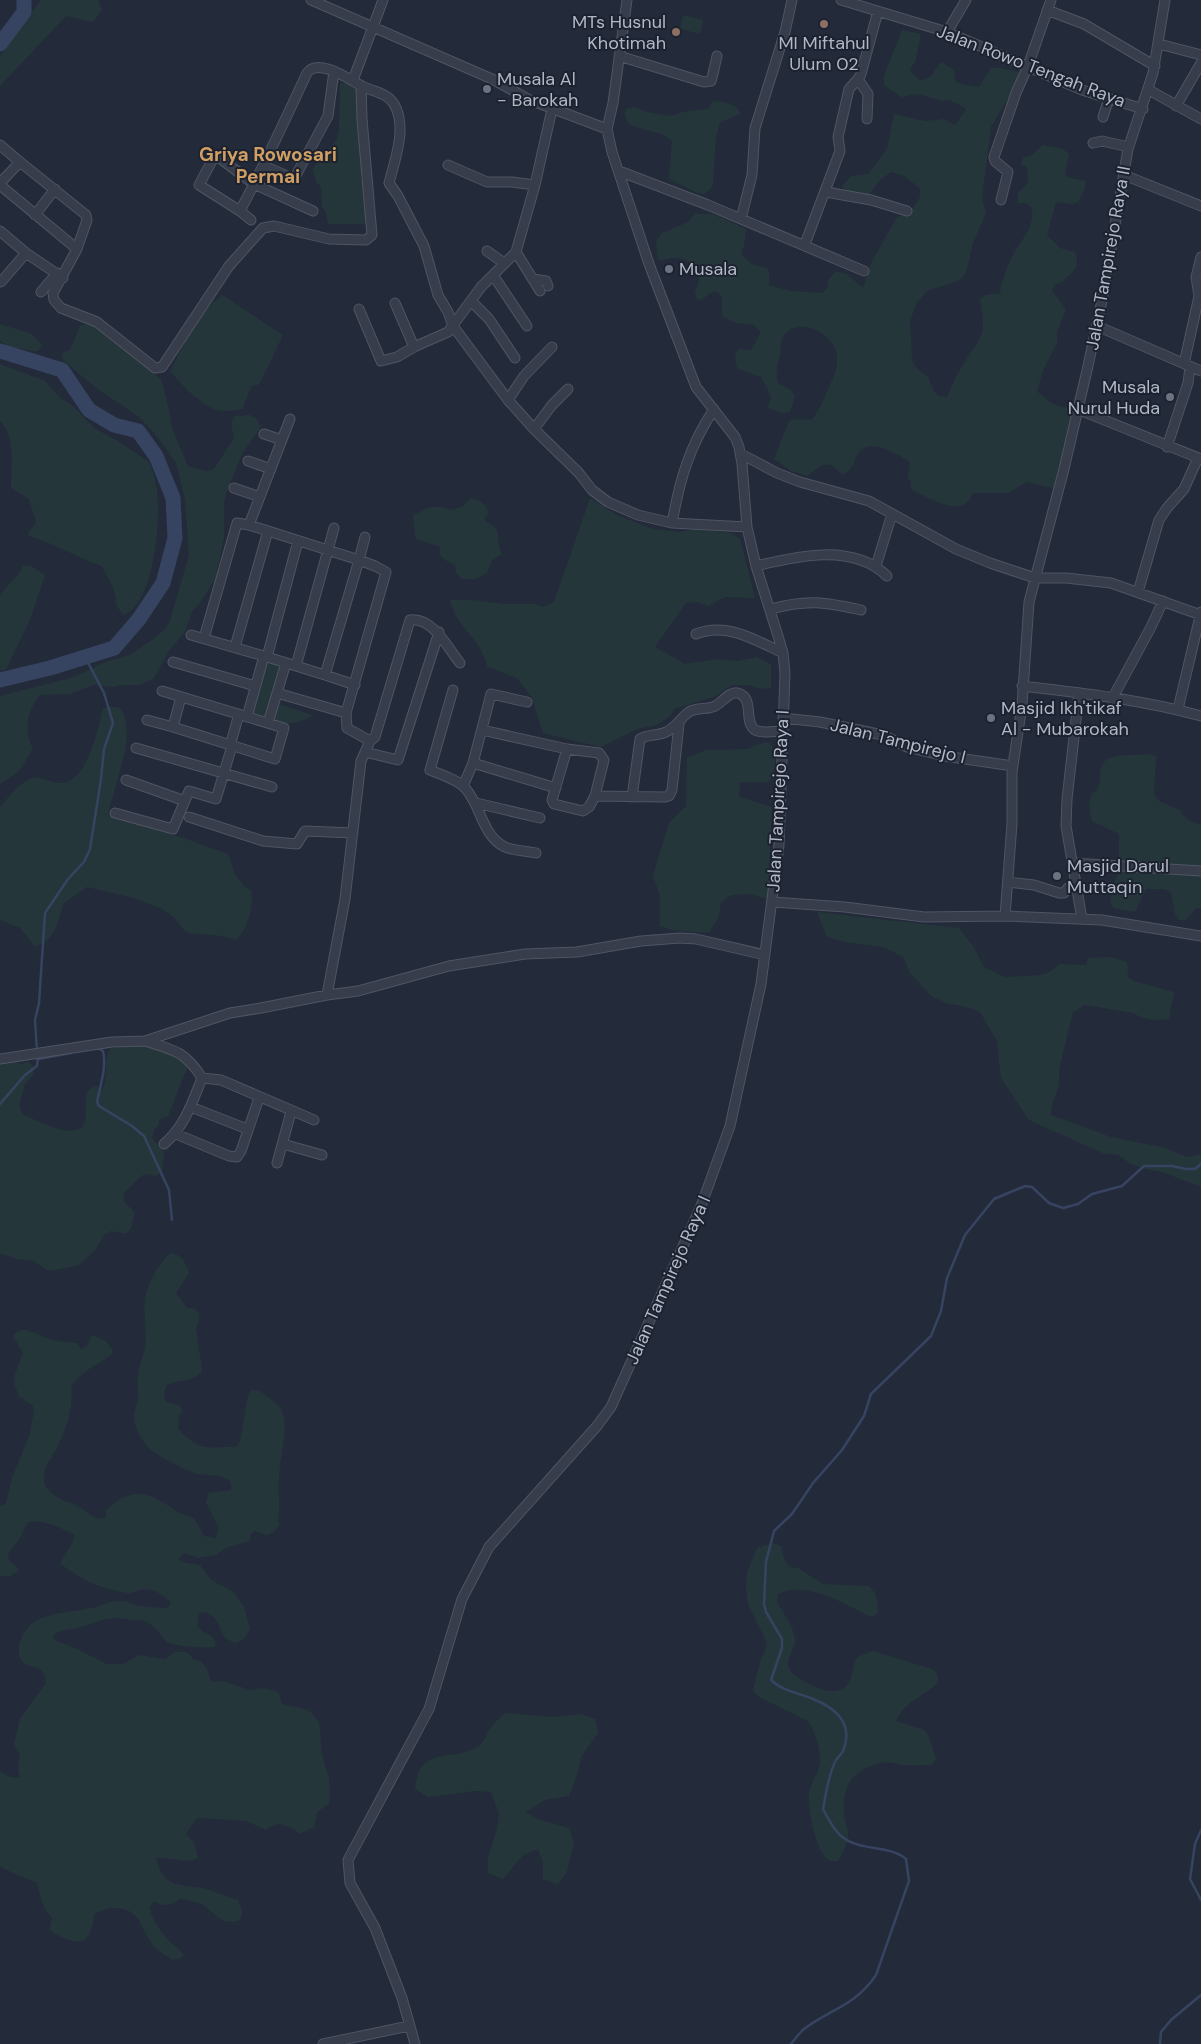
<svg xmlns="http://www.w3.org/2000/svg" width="1201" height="2044" font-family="'DM Sans',sans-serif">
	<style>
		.green { fill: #25363b }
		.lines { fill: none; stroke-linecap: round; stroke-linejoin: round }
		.stream { stroke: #374461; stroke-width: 2.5 }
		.river { stroke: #374461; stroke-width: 15 }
		.street-casing { stroke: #4f5563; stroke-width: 11 }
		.street { stroke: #373d4b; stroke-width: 9 }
		.education-dot { fill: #8d6e63; stroke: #1c222f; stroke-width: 2 }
		.worship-dot { fill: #6b7280; stroke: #1c222f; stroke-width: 2 }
		.labels { text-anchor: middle; stroke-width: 4; stroke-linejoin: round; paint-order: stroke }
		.poi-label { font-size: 18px; fill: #b2b8c6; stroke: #1c222f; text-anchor: start }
		.street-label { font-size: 18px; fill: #b2b8c6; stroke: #1c222f }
		.neighbourhood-label { font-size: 19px; font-weight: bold; fill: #d09f64; stroke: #1c222f }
	</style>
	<rect width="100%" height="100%" fill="#232a3a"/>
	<!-- green -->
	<path class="green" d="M41,0h57l4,10 -9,12 -27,-6 -66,70v-30z
		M683,15l20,5 -3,14 -20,-5z
		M902,30l19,4 -6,28 -5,7 2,4 9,8 10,-5 10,-14 13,8 1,11 7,3 17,3 12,-19h8l20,4 -1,10 -27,45 -9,71 4,15 -13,30 -7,30 -5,6 -6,3 -28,9 -10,11 -7,19 2,40 4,7 12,9 6,14 5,5 8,1c5,-10 8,-20 14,-29 19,-32 27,-28 19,-69l5,-4 15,-2c2,-13 8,-30 15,-42 9,-15 19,-23 17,-43l-6,-5h-8v-10l10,-11 -1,-15 -6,-2 2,-7 7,-2 13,-11 20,4 6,5 -4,20 2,3 18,4v7l-7,14 -7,2 -15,-2 -9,33 13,13 15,4c5,15 1,16 -9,26 -4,4 -5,5 -11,6l-3,6 13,18v4l-8,20v11l-14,27 -6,21c15,14 17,15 38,18l-22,79 -26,-6 -19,11h-36c-5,28 -46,4 -61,-4v-7l-3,-3 2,-17c-14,-8 -43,-28 -54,-5 -3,8 -5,14 -14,18 -13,-17 -22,-11 -34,1l-17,-5 -17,-12 15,-38 7,-2 15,1c9,-9 13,-22 18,-33 4,-8 8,-18 8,-26 3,-25 -36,-46 -52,-27 -5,6 -4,12 -5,19 -2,11 -5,19 -2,30l13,7 4,6 -5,16 -9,1 -13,-5 3,-11 -10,-20 -23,-8c-4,-7 -4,-14 1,-20l12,1 10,-18 -8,-8c-13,0 -21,0 -31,-9v-19l-8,-5 -13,9 -4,-1 -2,-7c9,-17 1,-31 -18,-34 -7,-1 -12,3 -19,2l-2,-19 6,-8 26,-11 7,-8h18l33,15 -2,17 -3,8 10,10 16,4 2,3v14l22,6 31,2 6,-6v-7l8,-9 11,3 16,14 8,-25 25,-44 18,-12 6,-10v-8l-15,-13 -14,-4 -12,9 -12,16 -18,-5 -6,-4v-3l8,-9 17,-2 19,-25 7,-35 31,7 19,-2 11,6 11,-16 -16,-9c-17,3 -29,-12 -47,-2l-19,-13c-2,-11 14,-42 18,-55z
		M340,83l16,1 5,63 -1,13 2,7 -1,11 4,15v31h-37l-2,-13 -4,-4 -1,-20 -5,-6 -3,-11 4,-9 19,-20 3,-13z
		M713,101c11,1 22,2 28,12 -6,5 -14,5 -21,10l-4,13 -3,45 -2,8 -7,5 -7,-1 -28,-14 3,-38c-12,-11 -29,-10 -43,-17l-4,-8 1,-7 8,-2 13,5 23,4 13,-4 25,-3z
		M222,295l61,40 -22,46 -3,4 -6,1 -10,23c-6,1 -13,2 -19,2 -19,-1 -41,-26 -53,-40 15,-28 27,-56 52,-76z
		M90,322l71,57 7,26 4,24 16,37 18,5 8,-2 20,-31 -3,-15 4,-7 15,-1 7,4 4,8 -19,27 -16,40 -2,9v36l-9,40 -15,24 -8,9 -7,20 -16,19 -15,27 -14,7h-20l-8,2 -19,-2 -23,9 -30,1c-13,17 -17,34 -7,54l-14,22 -19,13v-88l71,-18 37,-17 22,-6 25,-17 11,-10 4,-7 19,-66 -4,-55 -9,-37 -20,-28 -17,-18 -44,-30 -31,-26 -2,-5 1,-4 7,-2 10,-24z
		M0,324l32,10 10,11 -4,6h-4l-23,-4 -11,-6z
		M0,364l45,17 15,17 13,8 21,22 22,12 33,22c4,8 7,20 8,29 4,28 -3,115 -34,124l-6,-9 -3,-17 -12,-23c-26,-9 -49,-23 -75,-31l9,-13 -7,-23 -18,-11c0,-20 5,-53 -11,-67z
		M590,498l29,18 34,13 26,3 16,-3 36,4 9,6 15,59 -30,-1 -17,9 -11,-4 -11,1 -31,44 30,17 33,-5 20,2 19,-4 14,7v24l-8,1 -16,-4h-15l-18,12 -40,12 -4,7 -13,9 -19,4 -38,18 -57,-14 -11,-35 -14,-19 -31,-13c-5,-26 -32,-40 -37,-66h24l29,4h32l8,3 11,-5z
		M470,499c9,0 18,6 18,15l-4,6c24,14 8,13 18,34l-10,6 -5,13 -11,6h-14l-6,-6 -1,-8 -10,-5 -5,-5v-8l-23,-8 -2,-3 -2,-19 2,-3 16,-7h11l9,3 11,-3z
		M23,565l8,1 14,9 -15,45 -24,49 -6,2v-74c5,-13 19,-18 23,-32z
		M267,663l14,3 -15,51 -13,-4z
		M279,704l33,11c-9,9 -28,10 -39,7z
		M110,707h8c12,10 8,27 8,41l-18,66 84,27 36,13 7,20 9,12 7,4c3,15 -3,40 -15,50l-14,-4 -33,-3 -6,-4 -10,-13 -15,-9 -24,-9 -47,-11 -24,17c-4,16 -9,39 -28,42l-15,-18 -20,-8v-113c8,-9 17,-21 28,-27 9,-6 20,2 30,3 29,3 40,-54 45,-75z
		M769,742c8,11 8,30 -1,40h-28l-1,15 33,10 -4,87 -2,5 -16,-5 -19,1 -10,7 -2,14 -10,17 -34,-2 -15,-5v-30l-7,-21 16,-52 17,-17 1,-48 19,-8 42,-1 14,-6z
		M1149,754l7,3 -2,38 5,6 21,9c5,10 11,12 21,15v83h-5l-10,12h-7l-4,-6 -4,-22 -7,-3h-18l-11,23 -21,-4 -4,-6 3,-15 6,-15v-38l-27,-13c-2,-9 -5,-18 0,-27 2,-2 4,-3 6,-6 3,-6 1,-16 4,-23 6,-13 34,-9 47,-11z
		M817,912l142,16 14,18 11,21 14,7 8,3 35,-2 7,-2 12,-9 26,1 2,-7 23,-1 16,5 1,15 6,4 40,11 -5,27c-12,2 -25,1 -36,-6l-48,-8 -12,7 -14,57v16l-8,23v7l60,22 55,11 21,9 14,-3v33l-39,-15 -16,-3 -15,-5 -13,-9 -16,-2 -73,-33 -28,-42 -4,-37 -17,-29 -13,-5 -21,-4 -15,-7 -21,-23 -7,-16 -19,-10 -39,-5 -18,-5z
		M145,1045l26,8 17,13 -20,50 -9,4v4l-5,6 -2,8 12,14 -2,20 -6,4 -11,-2 -5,3 -17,17 1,8 11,10 -4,16 -5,6 -15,-3 -7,4 -8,14 -17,16 -24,5h-8l-13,-9 -17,-2 -17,-6v-192l10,-1 11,4 7,-2 5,3v10l-8,9 -6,22 4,9c15,5 41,21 56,14 16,-7 -4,-36 17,-44l6,5c7,-13 1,-29 8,-42z
		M171,1253c11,1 15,10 18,20l-13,20 11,15h7l5,6v7l-3,7 6,43c-12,13 -21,7 -35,14l-3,7 1,10 14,3 4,6 -4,5 -1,13c25,25 26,17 58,18l4,-6 8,-46 3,-5c9,-1 10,2 17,7 5,4 12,9 15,17 5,13 -3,45 -4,61 -1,11 0,21 0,31 0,8 -2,11 0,19l-5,7 -7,3 -13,-4 -3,3 -1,7 -25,7 -8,7 -19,3 -14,-5 -5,5 2,4 19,3 11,15 23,12 10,15 6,22 -6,10 -9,4c-4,-2 -8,-3 -11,-7 -5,-10 -9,-24 -22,-24l-3,2 -2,12c6,8 16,7 19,18l-2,3c-9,1 -44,0 -49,-7 -6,-8 -12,-17 -23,-20 -3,0 -8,1 -11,0 -22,-5 -33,2 -53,8 -8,2 -20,1 -25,8l1,4 21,8 32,16h16l17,-9 25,4 10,-7h12l7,8c13,1 13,12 18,22l11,-1 27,9 11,-2 15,3 3,3 3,10 27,6 10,12 3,33 7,24 1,13 -1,12 -12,8 -3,15 -14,7c-11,-8 -22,-15 -34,-4l-20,-9 -48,-3 -3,2 -9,14 8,9 4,14c-8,9 -29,-1 -42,1 9,36 30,23 56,33 9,3 17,7 26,9 3,8 7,14 0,21 -19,3 -21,-7 -35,-16 -8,-4 -16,-5 -24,-6 -9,8 -15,8 -25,2l-4,6c0,11 13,28 21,36 5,4 9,6 12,12l-2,3 -8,2c-6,-4 -14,-8 -19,-14 -7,-8 -10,-18 -16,-27 -9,-14 -32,-14 -44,-4 -3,21 -7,33 -30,23 -5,-2 -10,-4 -14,-9l2,-11 -8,-10 -7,-25 -33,-14 -4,-3v-94l10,5 10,1 -2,-11 2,-12 -6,-11 6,-25 26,-36 -1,-8 -7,-8c-31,1 -20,-39 1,-48 17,-7 34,-7 52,-11 11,-2 21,-9 33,-7 4,0 6,3 10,4 9,2 25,3 34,3l3,-6c-10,-8 -19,-15 -32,-12 -4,1 -7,3 -11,3 -24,-3 -50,-14 -68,-30l13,-21 1,-7c-9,-6 -37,-18 -47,-12l-8,17 -11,13 1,7 9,8v3l-7,5h-11v-70l6,-2 6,-26 18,-44 4,-25 -2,-4 -13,-9 -4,-10 -1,-9 9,-24 -10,-17c10,-14 24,0 36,3 9,3 19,3 28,4l4,6 6,-3 5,-11 14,6 7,10 -1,3c-14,11 -31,17 -41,32 3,19 -4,42 -13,59 -5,12 -13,18 -14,31 -2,20 22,24 35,31 9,4 17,16 27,10v-7c26,-24 43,-19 70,1 5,4 13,4 18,8 4,4 7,13 10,17l12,2 3,-10 -13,-26 3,-9 22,-3v-8c-11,-9 -20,-6 -33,-8 -7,-1 -42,-19 -47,-24 -7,-6 -14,-18 -16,-26 -3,-11 2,-17 3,-26 1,-8 -1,-16 0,-23 1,-9 5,-18 7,-26 3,-18 -3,-36 1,-54 2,-12 15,-35 25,-42z
		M774,1543l7,3 4,15 5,6 8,1 25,16 46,2c8,7 9,17 9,27l-7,4c-24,-12 -66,-38 -93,-23l-1,8c6,11 17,24 18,38 0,10 -10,19 -6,29 3,8 34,23 43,22 5,0 11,-2 14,-5 8,-8 6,-20 11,-29l16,-6 59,18 5,5 1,8c-14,16 -34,19 -42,39 32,12 29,0 40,38l-5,6c-9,0 -19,1 -28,0 -8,-1 -14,-4 -23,-2 -26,6 -39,23 -36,50 0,7 3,13 4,19 1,11 -5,20 -10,29 -2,0 -5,1 -7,0 -16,-6 -23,-53 -22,-67 1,-12 11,-21 11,-33 1,-13 -5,-29 -12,-40l-49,-24 -6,-6 8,-32 6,-13 -2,-8 -17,-34 -2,-16 1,-16 10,-24z
		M505,1713l46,4 30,-3 14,5 3,14 -17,24 -3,15 -9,24 -24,4 -19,12 14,8 29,8 5,15 -7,29 -9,12 -15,-5v-16l-5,-14 -15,6 -20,24 -15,-6v-15l9,-29 2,-16 -8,-21 -16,-1 -47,6 -13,-8c5,-49 42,-23 67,-46 3,-3 5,-9 7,-13 5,-7 11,-12 16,-17z"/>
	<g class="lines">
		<!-- stream -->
		<path class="stream" d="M98,1048l5,3c4,16 -3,35 -6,51l2,4 33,20 12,10 25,54 3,30
			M37,1051l-2,-31 4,-17 6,-90 23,-34 16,-17 6,-13 11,-70 3,-30 9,-26 -9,-30 -19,-36
			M39,1059l32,-6
			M0,1104l25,-29 12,-9 1,-10
			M1201,1830l-6,14 -5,35 11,21
			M791,2044c4,-5 8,-11 13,-15 27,-20 52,-24 72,-54l33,-94 -3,-22c-18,-15 -46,-7 -65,-23 -8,-7 -13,-18 -18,-27 3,-15 5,-34 13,-49 2,-3 5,-5 7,-9 11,-27 -7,-43 -30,-52 -14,-6 -31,-8 -42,-19l11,-32v-9l-16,-27 -2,-8 2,-42 8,-31 18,-17 21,-31 29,-33 22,-34 7,-22 60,-58 10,-25 6,-33 18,-43 29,-36 31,-13 7,1 17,16 14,5 15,-4 14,-10 30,-8 22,-20h28l14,3h9l6,-5
			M1160,2044l1,-12 10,-12 30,-25"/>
		<!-- river -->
		<path class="river" d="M0,44l24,-32v-12
			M0,351l62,19 27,40 25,15 24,6 18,25 17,42 2,40 -12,45 -24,36 -25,29 -64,20 -50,12"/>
		<defs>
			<path id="street" d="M311,0l181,79 38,21 77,29
				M841,0l106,32 135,58 61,19
				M1047,10l37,14 71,42
				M947,32l19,-32
				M1159,44l42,11
				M619,56l85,26 7,-1 1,-3 5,-22
				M858,79l10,15 -1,25
				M353,80l30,-80
				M1149,90l52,29
				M1176,106l25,-43
				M1103,117l6,-19
				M1093,143l9,-2 27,6
				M0,145l20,17
				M448,165l39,17h25l23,3
				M264,166l30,13 34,-63 6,-45
				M619,171l89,34 156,66
				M1124,175l77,31
				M0,183l20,-21 66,53 1,5 -10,29
				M0,185l77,64 -24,44 1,7 7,8 36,14 58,46 7,-1 67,-101 34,-38 11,-2 55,13 37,1 6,-5 -10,-116 -1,-33
				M826,192l45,8 36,11
				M1001,200l7,-28 -13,-11 -1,-4 22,-64 12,-27 23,-66
				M240,211l11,9
				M313,211l-59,-27 -37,-28 -4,3 -14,26 41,26c24,-45 45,-91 67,-138 11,-16 43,7 55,13 13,7 27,6 34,22 10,22 -1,52 -7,75l9,13 26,50 14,49 10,17 5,14 55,74 26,29 45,44 13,17 16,12 30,13 34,8 75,4
				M35,215l20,-26
				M741,219l11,-44 3,-47 30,-96 7,-32
				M0,231l26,22 37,25
				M805,244l35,-93 -2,-14 11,-48 9,-10 3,-5 17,-63
				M487,251l17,12
				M516,252l24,39
				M493,275l34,51
				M533,279l13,2 2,5
				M1,282l25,-29
				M41,292l16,-19
				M471,301l18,18 26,39
				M395,303l19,44
				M359,309l22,52 16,-4 17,-10 34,-15 33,-45 35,-35 19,-67 17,-76
				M1097,326l104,45
				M1184,364l15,-68 -3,-19 5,-20
				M508,400l16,-24 28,-29
				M1077,409l124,50
				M290,419l-41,106 110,35 -34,115 30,10
				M534,429l18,-24 16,-16
				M264,434l18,6
				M1167,447l21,-64 2,-16
				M741,454l36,19 23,9 69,19 87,48 34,14 45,15h31l45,5 90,32
				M248,461l23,8
				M234,488l26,9
				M672,523c8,-44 17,-76 42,-114
				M365,537l-6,23 16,6 11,6 -40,141 1,15 23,13
				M756,566c41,-10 97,-23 131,10
				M876,566l16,-52
				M1138,592l21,-72 8,-12 17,-19 14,-31
				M771,609c36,-10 54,-7 90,1
				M696,634c32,-12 59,6 87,19
				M191,635l73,21 -17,61
				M204,638l33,-115 12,2
				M235,647l33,-116
				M264,656l61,19
				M267,657l31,-116
				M173,662l82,24
				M296,666l38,-138
				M1022,686c60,7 121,14 179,30
				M453,690l-23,80c11,5 27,9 35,18 16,17 17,48 40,59 9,4 22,4 31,6
				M162,691l122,37 -9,31 -102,-32
				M277,693l69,20
				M1079,693l-12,106 -1,27 16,93
				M1112,699l39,-72 12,-26
				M1178,709l23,-97
				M783,718l37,4 63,13 24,12 37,9 69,10
				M147,720l26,7 8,-30
				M268,723l18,-60
				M482,730l85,19 32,4 5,7 -9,36
				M230,746l9,-32
				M136,748l136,39
				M567,749l-15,51 2,4 29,7 6,-4 6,-11 70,1 4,-1 3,-6 7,-66
				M365,752l33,8 41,-128
				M473,763l83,25
				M126,780l59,21
				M463,786l10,-23 18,-69 36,8
				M632,797l8,-58c7,-5 18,-3 26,-7 11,-5 14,-14 23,-20 8,-5 18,-2 26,-6 7,-3 14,-15 23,-13 17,5 5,29 17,37 7,4 20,1 27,1
				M476,803l64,15
				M115,813l58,16 16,-38 27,8 16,-53
				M189,817l74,24 34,3 8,-13 48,2
				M1073,863l128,8
				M1008,882l26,3 25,8h5l4,-5 8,1
				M772,902l73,5 79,10 81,-1 97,4 99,16
				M1005,916l7,-92v-52l10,-67 7,-103 35,-133 24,-103 15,-70 25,-147 25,-76 12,-73
				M327,995l18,-96 16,-138 9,-20 5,-4 35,-117c23,-3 38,28 50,43
				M145,1041c29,9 40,10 57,37l19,2 93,40
				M0,1059l112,-17 33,-1 85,-28 31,-5 66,-13 31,-4 91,-25 76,-12 52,-2 64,-11 39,-3 16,1 69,16
				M191,1107l56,22
				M176,1134l53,22 8,1 4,-6 18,-53
				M164,1144c21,-18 28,-41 38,-66
				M283,1144l39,11
				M277,1163l14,-51
				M323,2044l86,-18
				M415,2044l-13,-46 -27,-70 -25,-45 -2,-23 81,-151 33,-110 27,-52 108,-121 14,-19 90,-201 29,-80 31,-142 18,-139 6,-172 -2,-20 -5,-17 -22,-70 -9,-39 -5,-63 -3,-17 -4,-10 -39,-50 -47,-123 -37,-112 -5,-23 6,-26 14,-103"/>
		</defs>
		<!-- street casing -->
		<use href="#street" class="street-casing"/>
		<!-- street -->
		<use href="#street" class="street"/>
	</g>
	<!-- markers -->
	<g class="education-dot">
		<circle cx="824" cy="24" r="5"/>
		<circle cx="676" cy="32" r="5"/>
	</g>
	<g class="worship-dot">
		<circle cx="487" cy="89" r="5"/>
		<circle cx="669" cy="269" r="5"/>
		<circle cx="1170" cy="397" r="5"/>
		<circle cx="991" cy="718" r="5"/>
		<circle cx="1057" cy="876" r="5"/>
	</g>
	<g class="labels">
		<!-- poi labels -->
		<g class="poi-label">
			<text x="666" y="28" text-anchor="end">MTs Husnul<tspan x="666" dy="21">Khotimah</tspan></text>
			<text x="824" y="49" text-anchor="middle">MI Miftahul<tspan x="824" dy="21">Ulum 02</tspan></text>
			<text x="497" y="85">Musala Al<tspan x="497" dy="21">- Barokah</tspan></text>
			<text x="679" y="275">Musala</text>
			<text x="1160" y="393" text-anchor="end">Musala<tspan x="1160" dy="21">Nurul Huda</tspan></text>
			<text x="1001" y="714">Masjid Ikh'tikaf<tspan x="1001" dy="21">Al - Mubarokah</tspan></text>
			<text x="1067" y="872">Masjid Darul<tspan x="1067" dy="21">Muttaqin</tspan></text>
		</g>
		<!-- street labels -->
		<g class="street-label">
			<text transform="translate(1031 66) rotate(21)" y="6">Jalan Rowo Tengah Raya</text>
			<text transform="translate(1108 258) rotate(-80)" y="6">Jalan Tampirejo Raya II</text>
			<text transform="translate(898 741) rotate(14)" y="6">Jalan Tampirejo I</text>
			<text transform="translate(778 801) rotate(-87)" y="6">Jalan Tampirejo Raya I</text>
			<text transform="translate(668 1280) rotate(-66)" y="6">Jalan Tampirejo Raya I</text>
		</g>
		<!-- neighbourhood labels -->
		<g class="neighbourhood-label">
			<text x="268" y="161">Griya Rowosari<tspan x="268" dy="22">Permai</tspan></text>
		</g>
	</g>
</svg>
